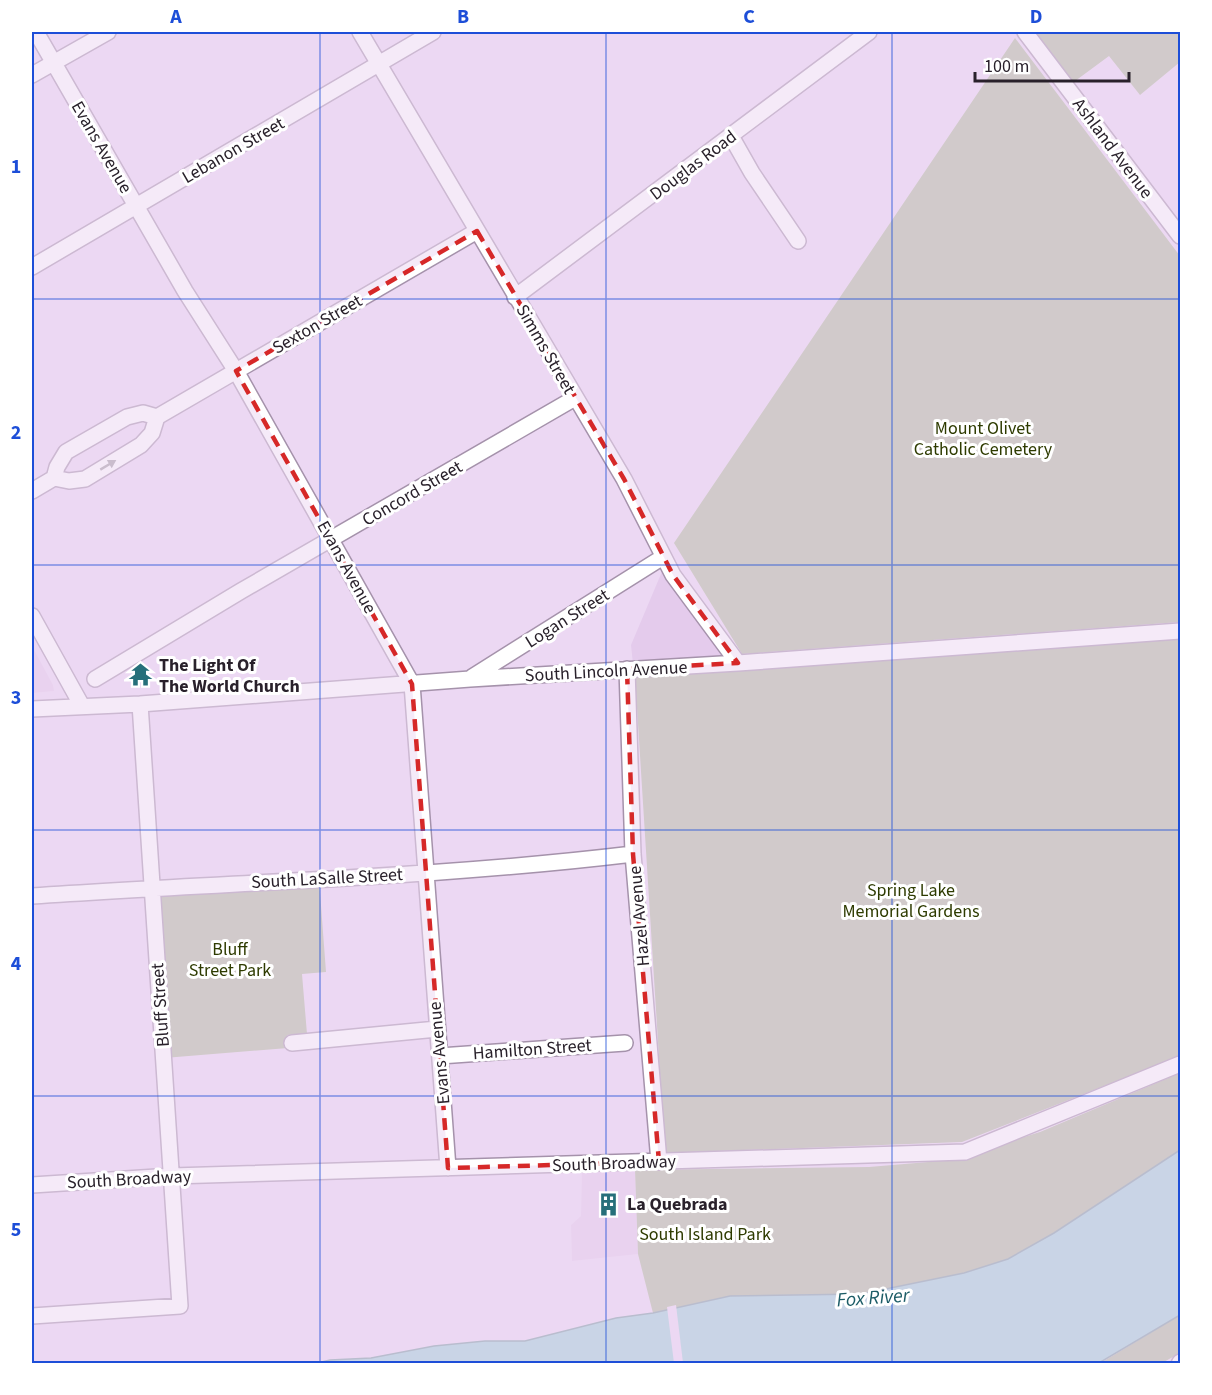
<svg xmlns="http://www.w3.org/2000/svg" width="1212" height="1395" font-family="'Source Sans 3',sans-serif">
	<style>
		.built { fill: #e4cbec }
		.green { fill: #afb99b }
		.water { fill: #9ecfd7; stroke: #7b9ba3; stroke-width: 1.5 }
		.pier { fill: #ecd8f3 }
		.lines { fill: none; stroke-linecap: round; stroke-linejoin: round }
		.minor-casing { stroke: #a592ab; stroke-width: 18 }
		.minor { stroke: #fff; stroke-width: 15 }
		.oneway { fill: #9f9ba0 }
		.marked { fill: none; stroke: #d62828; stroke-width: 4.5; stroke-dasharray: 12 8; stroke-linejoin: round }
		.grid { fill: none; stroke: #1d4ed8; stroke-width: 1.5; stroke-opacity: 0.55 }
		.labels { text-anchor: middle; stroke-width: 6; stroke-linejoin: round; paint-order: stroke }
		.street-label { font-size: 18px; fill: #29212b; stroke: #fff }
		.park-label { font-size: 18px; fill: #2e3b00; stroke: #fff }
		.poi-label { font-size: 18px; font-weight: bold; fill: #29212b; stroke: #fff; text-anchor: start }
		.water-label { font-size: 20px; font-style: italic; fill: #1c5c66; stroke: #fff }
		.neatline { fill: none; stroke: #1d4ed8; stroke-width: 2 }
		.grid-label { font-size: 20px; text-anchor: middle; font-weight: bold; fill: #1d4ed8 }
	</style>
	<rect width="100%" height="100%" fill="#ecd8f3"/>
	<!-- built -->
	<path class="built" d="M671,554l61,106 -99,4 -2,-19 38,-90z
		M32,646l21,39 1,6 -22,2z
		M635,1170l3,84 -66,7 -1,-36 10,-9 1,-45z"/>
	<!-- green -->
	<path class="green" d="M1025,32h155v30l-40,33 -31,-39 -42,31z
		M1015,38l165,218v366l-438,32 -68,-111z
		M1180,637v419l-218,86 -297,11 -30,-477z
		M319,879l7,93 -24,2 5,60 -20,1 1,13 -124,10 -13,-171z
		M1180,1073v77l-126,83 -46,26 -44,14 -103,21 -131,2 -77,17 -15,-59 -3,-84 234,-3 59,-5 38,-7 74,-23z
		M1180,1315v38l-18,10 -63,1z"/>
	<!-- water -->
	<path class="water" d="M1180,1150v165l-81,48 -786,1 17,-4 41,-2 63,-12 51,-5h40l91,-23 37,-5 77,-17 131,-2 103,-21 44,-14 46,-26z"/>
	<!-- pier -->
	<path class="pier" d="M676,1305l7,58h-9l-7,-56z"/>
	<g class="lines">
		<defs>
			<path id="minor" d="M36,32l149,259 51,80 176,313 36,484
				M360,32l264,447 49,96 65,88
				M1025,32l155,204
				M32,75l76,-43
				M731,136l21,37 46,68
				M32,267l401,-235
				M515,297l354,-265
				M54,478l3,-11 9,-15 61,-35 16,-4 14,4
				M32,491l22,-13 15,3 16,-2 56,-34 11,-12 5,-16 320,-186
				M32,616l50,90
				M627,669l6,185 26,308
				M472,677l191,-120
				M95,679l146,-88 334,-193
				M32,709l108,-5 330,-25 268,-16 442,-32
				M32,896c200,-14 402,-18 601,-42
				M292,1043l145,-14
				M440,1056l185,-13
				M32,1185l140,-9 793,-24 215,-88
				M32,1316l148,-10 -40,-602
				M1179,1364l1,-2"/>
		</defs>
		<!-- minor casing -->
		<use href="#minor" class="minor-casing"/>
		<!-- minor -->
		<use href="#minor" class="minor"/>
	</g>
	<!-- one-way arrows -->
	<defs><path id="oneway-solid" d="M-6-.8H1V-3.2L6.5 0L1 3.2V.8H-6Z" transform="scale(1.5)"/></defs>
	<use class="oneway" href="#oneway-solid" transform="translate(108 465) rotate(-31)"/>
	<!-- marked area -->
	<path d="M0 0H1212V1395H0ZM477,231l147,248 49,96 65,88 -111,6 6,185 26,308 -211,6 -36,-484 -176,-313z" fill="#ecd8f3" fill-opacity=".55" fill-rule="evenodd"/>
	<path class="marked" d="M477,231l147,248 49,96 65,88 -111,6 6,185 26,308 -211,6 -36,-484 -176,-313z"/>
	<!-- grid -->
	<path class="grid" d="M320,32v1332M606,32v1332M892,32v1332M32,299h1148M32,565h1148M32,830h1148M32,1096h1148"/>
	<!-- icons -->
	<defs>
		<symbol id="temple-bare" viewBox="-9 -9 18 18"><path d="M0-6L5-2H3V0L6.5 2.5H4V6H1.5V3h-3V6H-4V2.5H-6.5L-3 0V-2H-5Z" fill="#266f7a" stroke="#fff" stroke-width="2.5" paint-order="stroke"/></symbol>
		<symbol id="building-bare" viewBox="-9 -9 18 18"><path d="M-4-6H4V6H1V3H-1V6H-4ZM-2.5-4.3h1.7v1.8h-1.7ZM.8-4.3h1.7v1.8H.8ZM-2.5-1h1.7V.8h-1.7ZM.8-1h1.7V.8H.8Z" fill="#266f7a" stroke="#fff" stroke-width="2.5" paint-order="stroke"/></symbol>
	</defs>
	<g fill-rule="evenodd">
		<use href="#temple-bare" x="124" y="658" width="33" height="33"/>
		<use href="#building-bare" x="592" y="1188" width="33" height="33"/>
	</g>
	<g class="labels">
		<!-- street labels -->
		<g class="street-label">
			<text transform="translate(102 147) rotate(60)" y="6">Evans Avenue</text>
			<text transform="translate(1113 148) rotate(53)" y="6">Ashland Avenue</text>
			<text transform="translate(233 150) rotate(-30)" y="6">Lebanon Street</text>
			<text transform="translate(693 165) rotate(-37)" y="6">Douglas Road</text>
			<text transform="translate(317 324) rotate(-30)" y="6">Sexton Street</text>
			<text transform="translate(546 349) rotate(60)" y="6">Simms Street</text>
			<text transform="translate(412 493) rotate(-30)" y="6">Concord Street</text>
			<text transform="translate(347 567) rotate(61)" y="6">Evans Avenue</text>
			<text transform="translate(567 618) rotate(-32)" y="6">Logan Street</text>
			<text transform="translate(606 671) rotate(-3)" y="6">South Lincoln Avenue</text>
			<text transform="translate(327 878) rotate(-3)" y="6">South LaSalle Street</text>
			<text transform="translate(639 916) rotate(-95)" y="6">Hazel Avenue</text>
			<text transform="translate(160 1005) rotate(-94)" y="6">Bluff Street</text>
			<text transform="translate(532 1049) rotate(-4)" y="6">Hamilton Street</text>
			<text transform="translate(439 1053) rotate(-95)" y="6">Evans Avenue</text>
			<text transform="translate(614 1163) rotate(-2)" y="6">South Broadway</text>
			<text transform="translate(129 1179) rotate(-3)" y="6">South Broadway</text>
		</g>
		<!-- park labels -->
		<g class="park-label">
			<text x="983" y="434">Mount Olivet<tspan x="983" dy="21">Catholic Cemetery</tspan></text>
			<text x="911" y="896">Spring Lake<tspan x="911" dy="21">Memorial Gardens</tspan></text>
			<text x="230" y="955">Bluff<tspan x="230" dy="21">Street Park</tspan></text>
			<text x="705" y="1240">South Island Park</text>
		</g>
		<!-- poi labels -->
		<g class="poi-label">
			<text x="159" y="671">The Light Of<tspan x="159" dy="21">The World Church</tspan></text>
			<text x="627" y="1210">La Quebrada</text>
		</g>
		<!-- water labels -->
		<g class="water-label">
			<text transform="translate(873 1297) rotate(-4)" y="7">Fox River</text>
		</g>
	</g>
	<!-- border -->
	<rect width="1212" height="1395" fill="none" stroke="#ffffff" stroke-width="66"/>
	<!-- scale -->
	<path d="M975 72v9h154v-9" fill="none" stroke="#29212b" stroke-width="3"/>
	<text x="984" y="72" font-size="18" fill="#29212b" stroke="#ffffff" stroke-width="4.5" paint-order="stroke">100 m</text>
	<rect x="33" y="33" width="1146" height="1329" class="neatline"/>
	<g class="grid-label">
		<text x="176" y="23">A</text>
		<text x="463" y="23">B</text>
		<text x="749" y="23">C</text>
		<text x="1036" y="23">D</text>
		<text x="16" y="173">1</text>
		<text x="16" y="439">2</text>
		<text x="16" y="704">3</text>
		<text x="16" y="970">4</text>
		<text x="16" y="1236">5</text>
	</g>
</svg>
